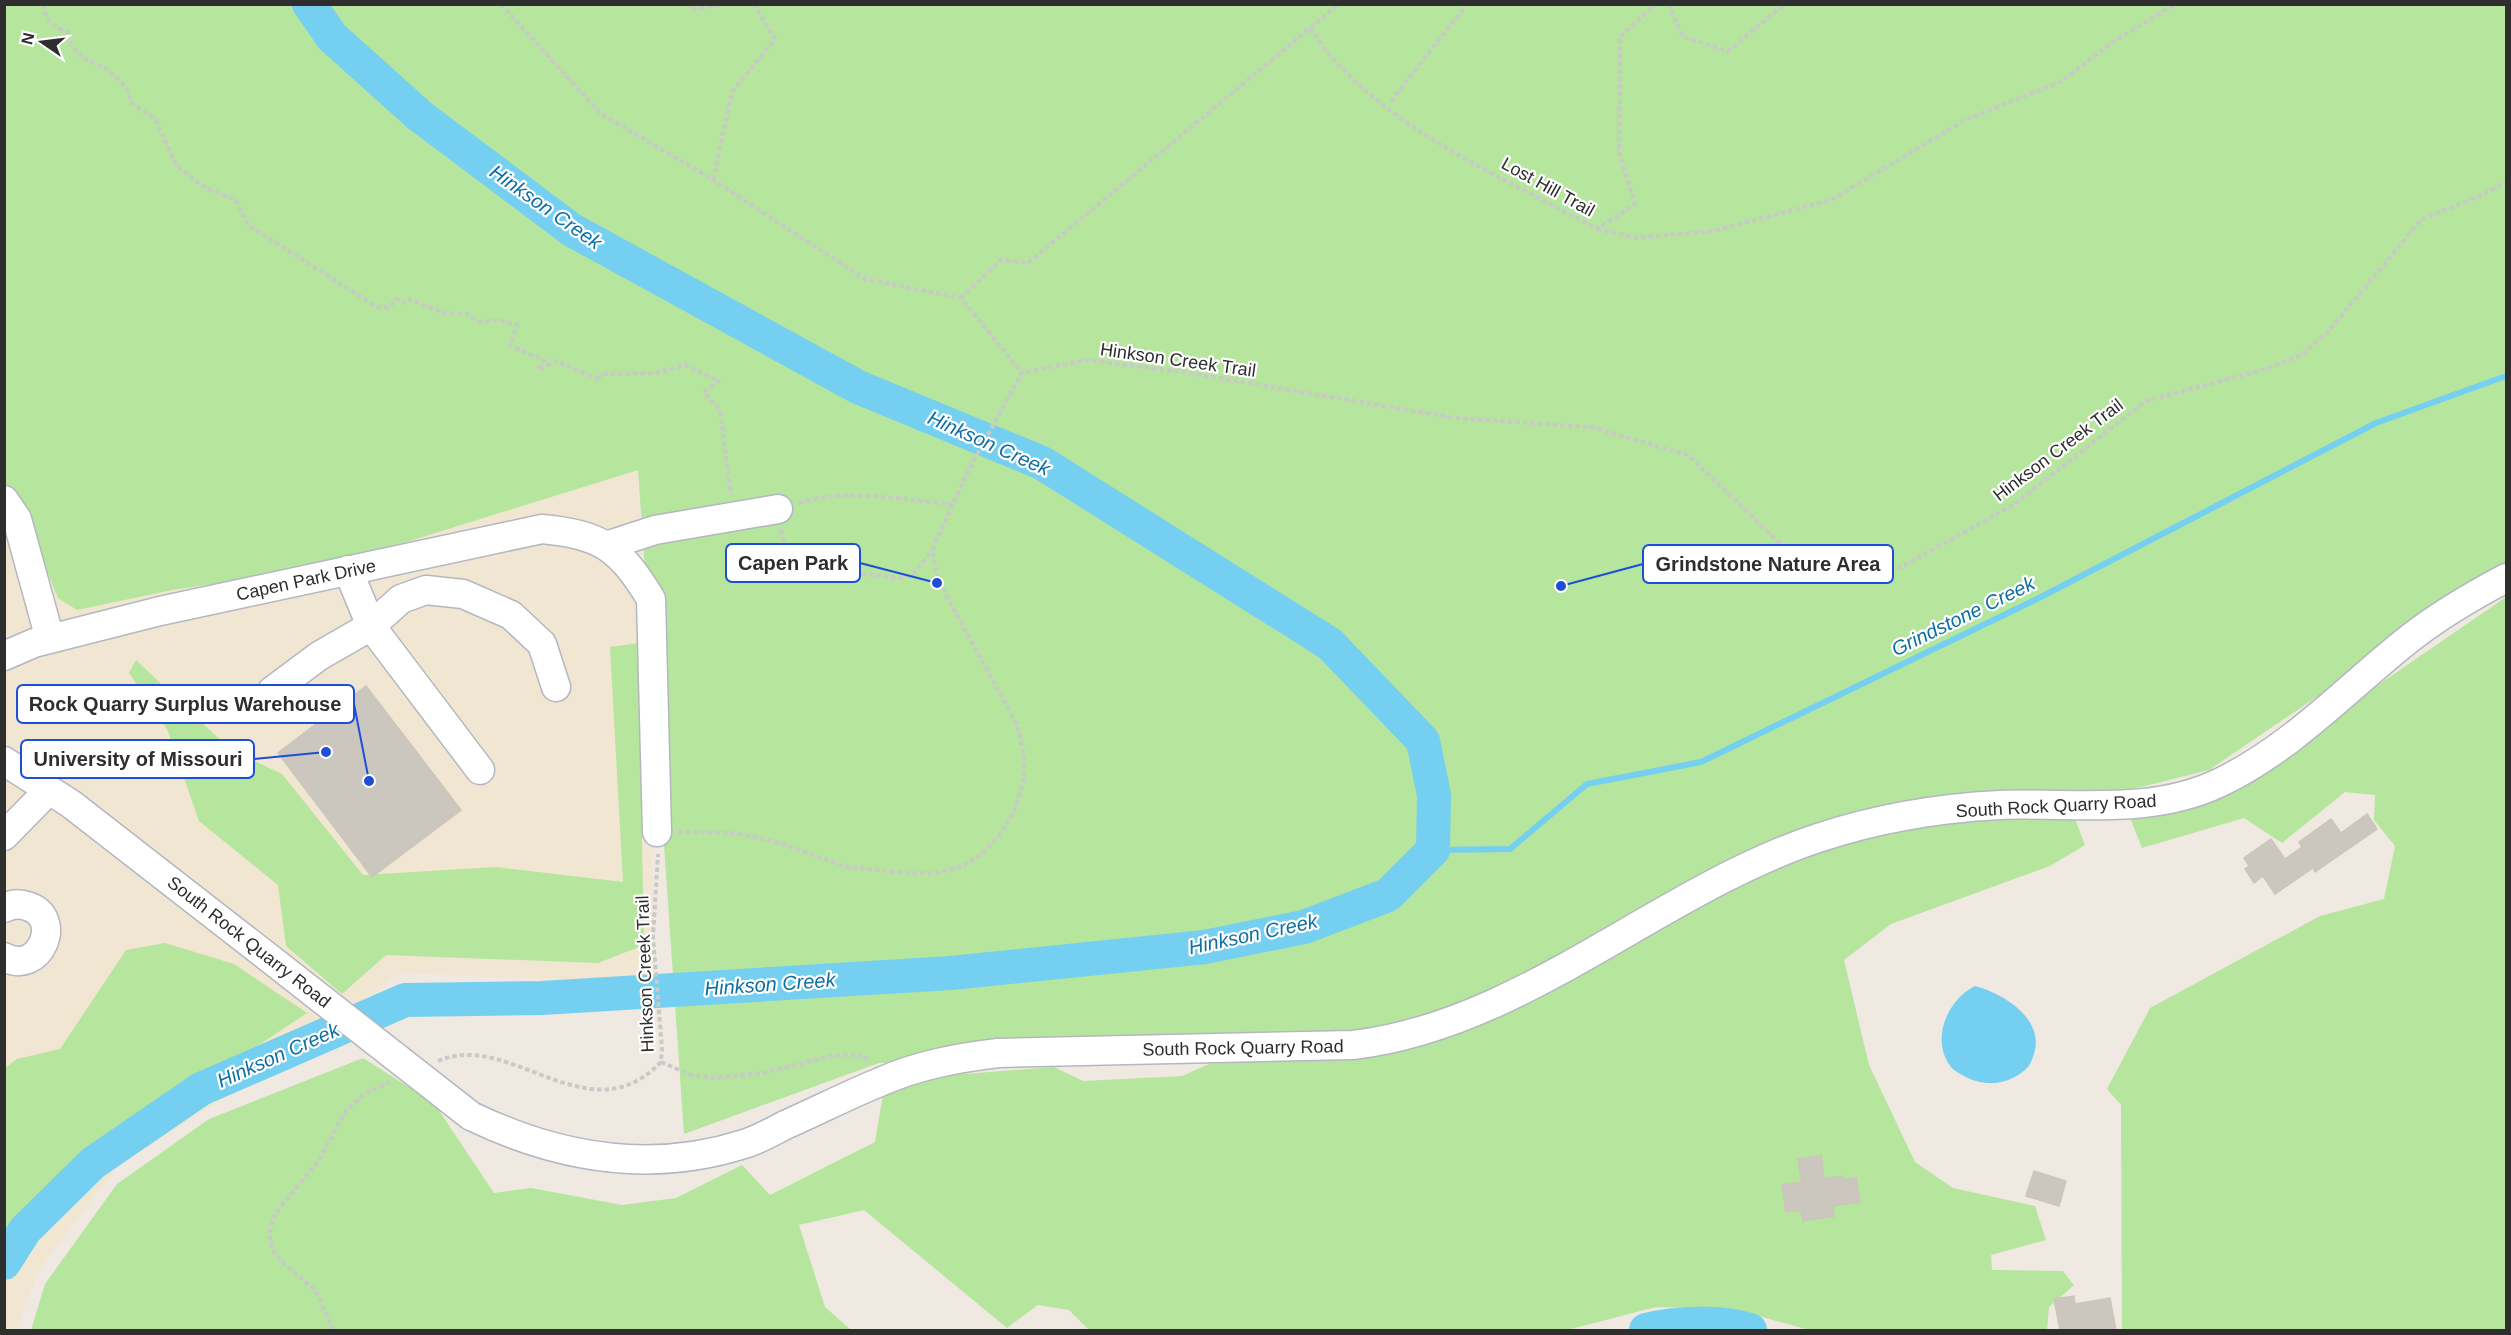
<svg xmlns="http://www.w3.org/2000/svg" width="2511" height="1335" font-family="Helvetica,sans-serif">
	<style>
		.education { fill: #f0e6d1 }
		.green { fill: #b6e59e }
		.water { fill: #75cff0 }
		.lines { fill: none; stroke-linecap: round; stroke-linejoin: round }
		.stream { stroke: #75cff0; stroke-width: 6 }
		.river { stroke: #75cff0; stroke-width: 34 }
		.building { fill: #cbc7bf; stroke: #cbc5ba; stroke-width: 1.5 }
		.minor-casing { stroke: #b4b7c1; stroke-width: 31 }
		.path { stroke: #c9c9c9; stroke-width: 4; stroke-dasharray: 4.5 3; stroke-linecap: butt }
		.minor { stroke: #fff; stroke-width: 28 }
		.minor-bridge-casing { stroke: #b4b7c1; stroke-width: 31; stroke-linecap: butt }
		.minor-bridge { stroke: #fff; stroke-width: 28 }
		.labels { text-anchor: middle; stroke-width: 4.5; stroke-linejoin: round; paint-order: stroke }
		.street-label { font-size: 18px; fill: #2e2e2e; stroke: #fff }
		.water-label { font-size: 20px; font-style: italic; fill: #0d6fa3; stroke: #fff }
		.leader { fill: none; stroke: #1d4ed8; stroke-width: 2 }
		.callout-dot { fill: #1d4ed8; stroke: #fff; stroke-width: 2 }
		.callout { fill: #fff; stroke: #1d4ed8; stroke-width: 2 }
		.callout-label { font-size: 20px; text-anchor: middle; font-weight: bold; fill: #2e2e2e }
	</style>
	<rect width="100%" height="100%" fill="#efe9e1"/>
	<!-- education -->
	<path class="education" d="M638,466l18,512 -45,4 -211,-9 -119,88 -165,107 -79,105 -20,57h-13v-846z"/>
	<!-- green -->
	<path class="green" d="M5,5h2501v563l-297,202 -120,30 -256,39 224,-29 18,9 10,26 -35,21 -159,58 -47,36 25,105 46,97 38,26 82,18 11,34 -55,15 1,15 71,1 11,14 -25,22 -2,23h-238l-75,-21 -78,-2 -89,23h-478l-20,-20 -31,-5 -31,23 -143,-118 -65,15 26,82 26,23h-820l14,-46 72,-100 92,-65 154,-61 71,45 60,90 37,-5 91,17 54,-7 66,-33 28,30 105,-53 8,-48 43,-17 128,-10 29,14 99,-5 27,-12 179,-12 -11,-9 -498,20 -195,71 -46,-664 -315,98 -151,22 -95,20 -19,-12 -26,-64 -27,-45z
		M2506,597v733h-384l-1,-225 -14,-16 43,-81 170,-92 64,-17 11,-53 -21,-26 1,-25 -30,-3 -63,51 -38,-25 -102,30 -11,-28 84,-23z
		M638,643l6,302 -46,18 -212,-8 -44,39 -56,-48 -8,-61 -79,-64 -32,-92 -38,-56 7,-13 95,90 51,24 81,101 133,-8 127,15 -13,-235z
		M165,943l69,21 73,49 -81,54 -33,9 -111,75 -77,78v-161l12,-9 43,-10 66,-99z"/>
	<!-- water -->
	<path class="water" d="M1975,986c27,7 67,31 60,64 -2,7 -4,15 -10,20 -19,16 -42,17 -63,5 -3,-2 -9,-5 -11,-8 -21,-27 -4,-67 24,-81z"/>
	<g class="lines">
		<!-- stream -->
		<path class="stream" d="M1433,850l77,-1 77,-65 114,-22 336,-163 339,-176 130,-47"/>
		<!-- river -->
		<path class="river" d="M4,1263l21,-33 68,-67 108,-74 204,-89 137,-2 409,-25 254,-26 99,-20 84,-32 45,-45 1,-55 -11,-54 -93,-97 -288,-181 -184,-76 -286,-157 -152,-114 -88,-79 -23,-33
			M1646,1330c31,-8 74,-9 104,0"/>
	</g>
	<!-- building -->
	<path class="building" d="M366,686l95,124 -89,67 -94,-124z
		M2367,814l10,15 -62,43 -2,-4 -38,26 -12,-18 -9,7 -9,-14 4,-3 -5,-8 27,-19 14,20 17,-12 -3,-5 32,-23 10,14z
		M1821,1155l3,24 19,-3 1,4 12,-2 4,24 -27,4 1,10 -31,5 -2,-11 -15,2 -4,-27 20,-3 -4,-23z
		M2034,1171l32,10 -7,25 -33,-10z
		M2074,1296l1,8 35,-6 6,32h-56l-6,-31z"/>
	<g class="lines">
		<defs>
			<path id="minor" d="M4,500l13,19 33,120
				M609,545l46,-15 123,-21
				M348,570l23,56 109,144
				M4,656l30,-13 126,-32 382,-82c60,6 77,18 109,70l6,233
				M272,691l47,-35 52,-30 30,-27 25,-9 37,4 48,21 31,29 14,43
				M4,761l67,43 207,161
				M4,836l45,-46
				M4,908c8,-4 15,-5 23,-2 38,11 13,71 -23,51
				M471,1116c87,42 179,58 273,28 14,-4 28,-12 41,-19 32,-14 63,-30 95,-43 38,-17 77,-24 118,-29l355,-8c170,-20 305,-154 465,-207 57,-19 122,-30 182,-33 75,-3 151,11 221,-23 71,-34 127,-95 188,-143 30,-24 63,-43 97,-61"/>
		</defs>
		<!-- minor casing -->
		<use href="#minor" class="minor-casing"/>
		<!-- path -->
		<path class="path" d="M44,4c0,18 11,23 26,29l-3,6 15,19 25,11 19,18 6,16 24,17 20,45 28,22 32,13 12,25 129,82 11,1 9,-9 7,4 5,-4 35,14 22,1 14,8 19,-2 18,5 -7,21 34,14 -6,10 19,-9 43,19v-6l55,-1 30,-8 34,16 -15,11 16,18 11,85
			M501,4l99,109 113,67 152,99 96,19 61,75
			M687,4l7,6 29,-6
			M1668,4l15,33 45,14 57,-47
			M1310,28c60,94 191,148 287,201l38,-25 -16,-52 1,-115 36,-33
			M1391,101l76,-97
			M713,180l19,-88 43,-53 -21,-35
			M1597,229l39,9 77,-7 118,-31 136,-81 93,-37 56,-42 60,-36
			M961,298l40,-38 27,3 311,-259
			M799,503c44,-15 107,-3 153,1
			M781,530l8,29 13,8 99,11 12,-4 19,-23
			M678,832l57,1 41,9 71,25 61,6h28l27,-7 18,-11 18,-19 16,-27 9,-30v-24l-7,-30 -79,-145 -6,-30 37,-81 53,-96 64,-13 97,12 273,46 135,9 97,28 99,95 37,17h77l112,-62 133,-104 120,-32 35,-14 25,-21 96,-115 56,-22 28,-15
			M438,1061c72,-32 151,77 223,1l1,-13 -9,-112 5,-83
			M661,1062l30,13 20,3 52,-5 72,-18h29l5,8
			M333,1330l-17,-39 -35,-30 -9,-12 -3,-15 6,-20 44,-54 26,-48 19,-18 26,-12"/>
		<!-- minor -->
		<use href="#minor" class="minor"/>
		<defs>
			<path id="minor-bridge" d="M278,965l193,151"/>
		</defs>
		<!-- minor-bridge casing -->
		<use href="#minor-bridge" class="minor-bridge-casing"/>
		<!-- minor-bridge -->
		<use href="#minor-bridge" class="minor-bridge"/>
	</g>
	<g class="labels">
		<!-- street labels -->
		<g class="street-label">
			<text transform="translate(1548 187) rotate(29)" y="6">Lost Hill Trail</text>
			<text transform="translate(1178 360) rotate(8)" y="6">Hinkson Creek Trail</text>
			<text transform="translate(2058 450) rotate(-37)" y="6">Hinkson Creek Trail</text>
			<text transform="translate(306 580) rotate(-12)" y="6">Capen Park Drive</text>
			<text transform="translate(2056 806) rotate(-3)" y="6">South Rock Quarry Road</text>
			<text transform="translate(249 942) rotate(38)" y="6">South Rock Quarry Road</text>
			<text transform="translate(645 974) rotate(-92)" y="6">Hinkson Creek Trail</text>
			<text transform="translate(1243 1048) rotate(-1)" y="6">South Rock Quarry Road</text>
		</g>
		<!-- water labels -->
		<g class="water-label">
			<text transform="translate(546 207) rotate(35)" y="7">Hinkson Creek</text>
			<text transform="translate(989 443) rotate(24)" y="7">Hinkson Creek</text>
			<text transform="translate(1963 616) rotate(-26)" y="7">Grindstone Creek</text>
			<text transform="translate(1253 934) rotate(-12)" y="7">Hinkson Creek</text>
			<text transform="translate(770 984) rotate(-4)" y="7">Hinkson Creek</text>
			<text transform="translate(278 1055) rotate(-24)" y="7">Hinkson Creek</text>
		</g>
	</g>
	<!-- callouts -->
	<path class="leader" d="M937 583L860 563M1561 586L1643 564M369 781L354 704M326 752L254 759"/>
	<g class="callout-dot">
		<circle cx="937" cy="583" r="6"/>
		<circle cx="1561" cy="586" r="6"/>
		<circle cx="369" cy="781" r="6"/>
		<circle cx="326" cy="752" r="6"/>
	</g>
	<g class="callout">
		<rect x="726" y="544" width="134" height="38" rx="6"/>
		<rect x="1643" y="545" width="250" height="38" rx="6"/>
		<rect x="17" y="685" width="337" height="38" rx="6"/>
		<rect x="21" y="740" width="233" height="38" rx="6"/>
	</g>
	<g class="callout-label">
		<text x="793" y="570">Capen Park</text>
		<text x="1768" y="571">Grindstone Nature Area</text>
		<text x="185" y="711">Rock Quarry Surplus Warehouse</text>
		<text x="138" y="766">University of Missouri</text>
	</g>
	<!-- border -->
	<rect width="2511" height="1335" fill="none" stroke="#2e2e2e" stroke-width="12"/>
	<!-- north arrow -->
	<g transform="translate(42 42) rotate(284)" stroke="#ffffff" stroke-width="4.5" paint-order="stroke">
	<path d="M0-4.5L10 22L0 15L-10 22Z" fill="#2e2e2e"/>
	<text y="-9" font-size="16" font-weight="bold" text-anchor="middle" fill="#2e2e2e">N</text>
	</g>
</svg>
